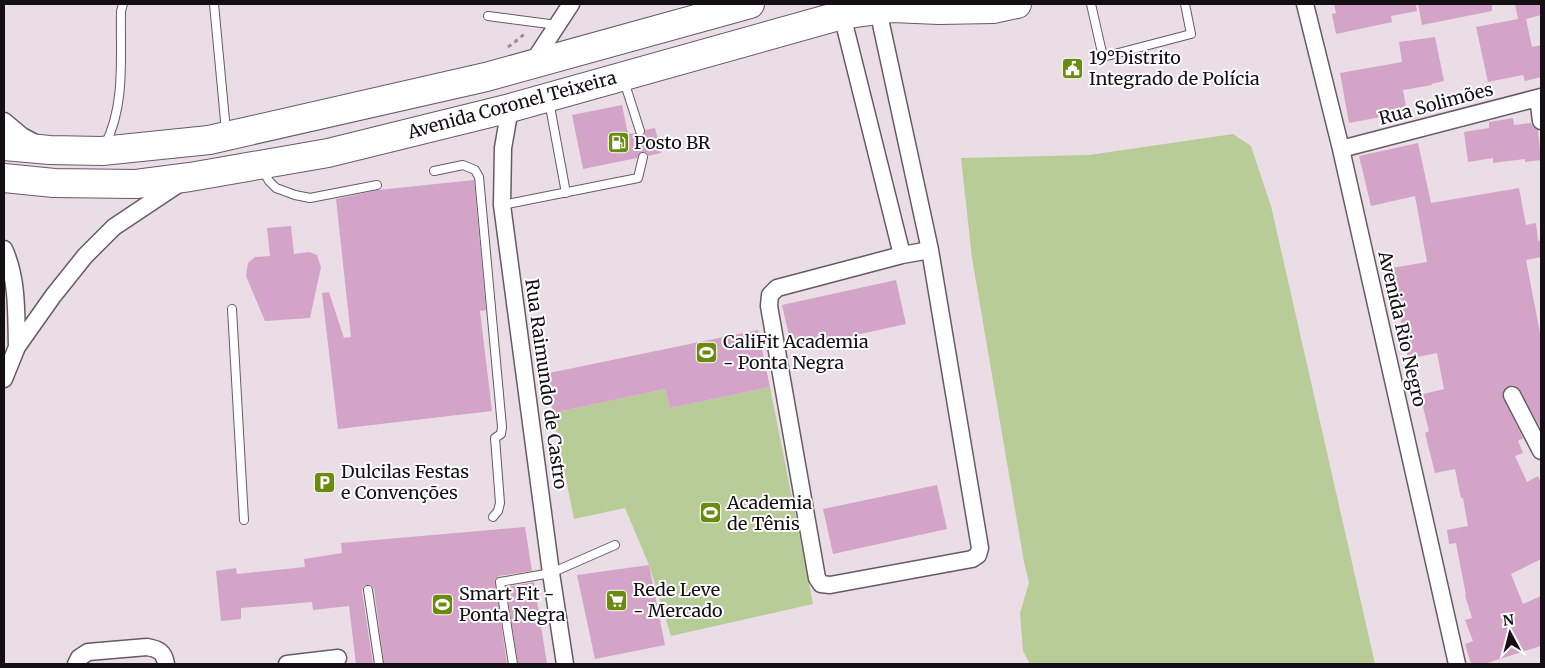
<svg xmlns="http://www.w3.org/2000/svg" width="1545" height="668" font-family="Merriweather,serif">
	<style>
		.green { fill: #b7cc97 }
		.building { fill: #d4a3c8 }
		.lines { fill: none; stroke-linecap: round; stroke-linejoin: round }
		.lane-casing { stroke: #665b63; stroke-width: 10 }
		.street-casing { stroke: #665b63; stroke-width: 19 }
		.highway-casing { stroke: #665b63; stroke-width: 30 }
		.path { stroke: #988e95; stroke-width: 3; stroke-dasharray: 4 4; stroke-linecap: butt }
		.lane { stroke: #fff; stroke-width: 8 }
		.street { stroke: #fff; stroke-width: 16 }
		.highway { stroke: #fff; stroke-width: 28 }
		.labels { text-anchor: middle; stroke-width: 4; stroke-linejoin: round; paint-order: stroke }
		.poi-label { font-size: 18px; fill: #130f12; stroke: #fff; text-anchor: start }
		.street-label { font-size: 18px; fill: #130f12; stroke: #fff }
	</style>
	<rect width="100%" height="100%" fill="#eadde6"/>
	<!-- green -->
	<path class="green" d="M1233,134l18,12 20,60 104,458h-345l-7,-13 -3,-38 9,-30 -5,-21 -52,-304 -11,-100 128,-3z
		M770,387l43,217 -142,32 -22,-71 -24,-57 -51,11 -21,-106 112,-24 5,19z"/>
	<!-- building -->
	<path class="building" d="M1334,4h82l1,7 -26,5 1,6 -56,12 -4,-20 4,-1z
		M1418,4h74v7l-70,14z
		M1515,4h26v11l-15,4 6,28 9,-2v32l-16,4 -2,-6 -35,7 -12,-55 42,-8z
		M1435,37l9,44 -13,3 1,1 -29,5 4,22 -58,11 -9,-50 62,-11 -3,-20z
		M622,105l6,29 7,-1 2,2 4,1 3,-2 1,-4 10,-2 6,25 -13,3 -2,-3 -4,-1 -3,2 -2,4 -54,11 -11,-54z
		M1513,118l1,7 17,-2 2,4 5,3 3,30 -16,2v-3l-32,4v-5l-25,4 -4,-30 25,-4v-6z
		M1418,143l13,60 88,-15 7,37 10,-2 2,18 3,-1v17l-15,3 15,78v91l-23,-42 -5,-2 -5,1 -4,3 -2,6 21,43 -5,3 5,12 -8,3 12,26 11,-6 3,7v76l-30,15 12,30 18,-8v50l-57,18h-13l-6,-20 8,-3 -8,-21 7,-2 -7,-23h1l-10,-52 -7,1 -2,-14 21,-4 -5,-28h-2l-6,-29 -20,4 -10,-40 4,-2 -9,-36 24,-6 -7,-36 -29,6 -17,-91 36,-6 -12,-66 -44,10 -12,-50z
		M474,180l12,130 -6,1 12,100 -154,18 -16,-136 7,-1 15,46 7,-1 -15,-138 42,-9z
		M291,226l3,28 15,-2 8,3 4,12 -11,51 -45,3 -19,-45 2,-13 7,-6 15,-1 -3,-28z
		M896,280l10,44 -114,25 -10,-44z
		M758,330l12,57 -100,21 -5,-19 -112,24 -9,-39z
		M937,485l10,44 -114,25 -10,-45z
		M525,527l7,44 -33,5 -4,4 12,84h-123l-10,-75 -4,-4 -6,1 -2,5 11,73h-17l-7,-58 -36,4 -1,-8 -71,6v11l-20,2 -5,-50 20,-3 1,6 68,-7 -1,-8 38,-6 -1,-10z
		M649,565l16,80 -70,14 -18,-84z
		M534,582l13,82h-29l-12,-77z"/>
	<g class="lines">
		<defs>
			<path id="lane" d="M214,4l12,127
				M1091,4l12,53 88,-23 -6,-30
				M488,16l69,9
				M624,81l16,50
				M549,101l17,92
				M105,145c21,-41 15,-90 16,-134l2,-7
				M262,169l7,12 7,7 19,7 15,3 67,-13
				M434,171l29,-6 12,5 4,7 23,250 -1,7 -6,4 5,65 -2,8 -5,6
				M502,205l136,-27 5,-21
				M232,309l12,211
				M368,590l11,74
				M513,664l-13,-82 51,-9 64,-28"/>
			<path id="street" d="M1305,4l36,145 116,515
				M878,10l52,240 50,298 -2,7 -6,4 -142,26 -9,-1 -4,-6 -48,-272 1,-11 7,-7 125,-33 28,-5
				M842,15l60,240
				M531,65l40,-61
				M1538,98l3,23
				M510,108l-7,40 -1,57 49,368 14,91
				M4,121l18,15 15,8
				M1341,149l200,-52
				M4,249c14,30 12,65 13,98
				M4,379l13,-32 36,-51 32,-40 29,-29 66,-44
				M1512,395l29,56
				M76,664l3,-6 9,-6 59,-5c12,2 17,5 19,17
				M287,664l51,-6"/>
			<path id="highway" d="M4,146l46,4 52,1 107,-11 277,-63 264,-73
				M4,178l50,5 82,1 54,-7 138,-24 182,-45 332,-93 50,-7 47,2 54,-1 24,-5"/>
		</defs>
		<!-- lane casing -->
		<use href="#lane" class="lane-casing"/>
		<!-- street casing -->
		<use href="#street" class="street-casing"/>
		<!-- highway casing -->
		<use href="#highway" class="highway-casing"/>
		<!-- path -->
		<path class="path" d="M508,47l12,-9 6,-6"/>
		<!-- lane -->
		<use href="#lane" class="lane"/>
		<!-- street -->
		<use href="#street" class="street"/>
		<!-- highway -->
		<use href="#highway" class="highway"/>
	</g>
	<!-- icons -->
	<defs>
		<symbol id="civic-square" viewBox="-11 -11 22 22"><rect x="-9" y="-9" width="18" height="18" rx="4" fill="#698b0f" stroke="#fff"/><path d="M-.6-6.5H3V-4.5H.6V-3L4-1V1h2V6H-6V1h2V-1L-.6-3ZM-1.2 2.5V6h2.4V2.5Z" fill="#fff"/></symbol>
		<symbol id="fuel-square" viewBox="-11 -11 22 22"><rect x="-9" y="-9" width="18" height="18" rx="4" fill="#698b0f" stroke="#fff"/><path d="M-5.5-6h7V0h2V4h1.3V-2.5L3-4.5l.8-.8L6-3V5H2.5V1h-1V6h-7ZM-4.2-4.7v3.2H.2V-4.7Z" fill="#fff"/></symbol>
		<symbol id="stadium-square" viewBox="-11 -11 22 22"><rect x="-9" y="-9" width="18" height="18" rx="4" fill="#698b0f" stroke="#fff"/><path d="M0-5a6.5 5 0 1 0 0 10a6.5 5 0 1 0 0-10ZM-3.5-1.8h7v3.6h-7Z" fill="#fff"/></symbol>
		<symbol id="parking-square" viewBox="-11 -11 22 22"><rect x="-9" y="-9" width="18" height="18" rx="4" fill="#698b0f" stroke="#fff"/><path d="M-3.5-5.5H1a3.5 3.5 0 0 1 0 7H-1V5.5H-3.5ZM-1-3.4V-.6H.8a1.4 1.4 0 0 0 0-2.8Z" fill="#fff"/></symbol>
		<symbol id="supermarket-square" viewBox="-11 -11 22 22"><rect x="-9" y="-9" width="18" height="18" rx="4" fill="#698b0f" stroke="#fff"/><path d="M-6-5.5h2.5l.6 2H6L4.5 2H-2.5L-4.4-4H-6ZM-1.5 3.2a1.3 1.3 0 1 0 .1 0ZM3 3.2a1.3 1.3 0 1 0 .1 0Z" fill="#fff"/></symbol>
	</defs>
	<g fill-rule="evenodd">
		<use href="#civic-square" x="1060" y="56" width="25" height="25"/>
		<use href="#fuel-square" x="606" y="130" width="25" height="25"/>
		<use href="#stadium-square" x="694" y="340" width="25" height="25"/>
		<use href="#parking-square" x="312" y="470" width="25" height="25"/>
		<use href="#stadium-square" x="698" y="500" width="25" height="25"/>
		<use href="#supermarket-square" x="604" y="588" width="25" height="25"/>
		<use href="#stadium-square" x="430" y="592" width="25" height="25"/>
	</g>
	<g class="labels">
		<!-- poi labels -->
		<g class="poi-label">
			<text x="1089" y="64">19°Distrito<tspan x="1089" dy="21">Integrado de Polícia</tspan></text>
			<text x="634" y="149">Posto BR</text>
			<text x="723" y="348">CaliFit Academia<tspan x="723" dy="21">- Ponta Negra</tspan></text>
			<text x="341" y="478">Dulcilas Festas<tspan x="341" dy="21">e Convenções</tspan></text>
			<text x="727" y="509">Academia<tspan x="727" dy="21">de Tênis</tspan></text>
			<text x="633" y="596">Rede Leve<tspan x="633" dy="21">- Mercado</tspan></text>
			<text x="459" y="600">Smart Fit -<tspan x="459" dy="21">Ponta Negra</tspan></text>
		</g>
		<!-- street labels -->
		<g class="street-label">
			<text transform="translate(1436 104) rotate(-15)" y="6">Rua Solimões</text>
			<text transform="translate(512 105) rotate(-15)" y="6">Avenida Coronel Teixeira</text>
			<text transform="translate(1402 329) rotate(77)" y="6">Avenida Rio Negro</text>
			<text transform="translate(546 384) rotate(82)" y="6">Rua Raimundo de Castro</text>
		</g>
	</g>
	<!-- border -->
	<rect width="1545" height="668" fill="none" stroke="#130f12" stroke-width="10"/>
	<!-- north arrow -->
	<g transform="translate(1510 633) rotate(353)" stroke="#ffffff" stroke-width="4" paint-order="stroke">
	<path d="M0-4L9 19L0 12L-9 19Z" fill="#130f12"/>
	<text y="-8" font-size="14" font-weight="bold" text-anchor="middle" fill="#130f12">N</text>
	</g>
</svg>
